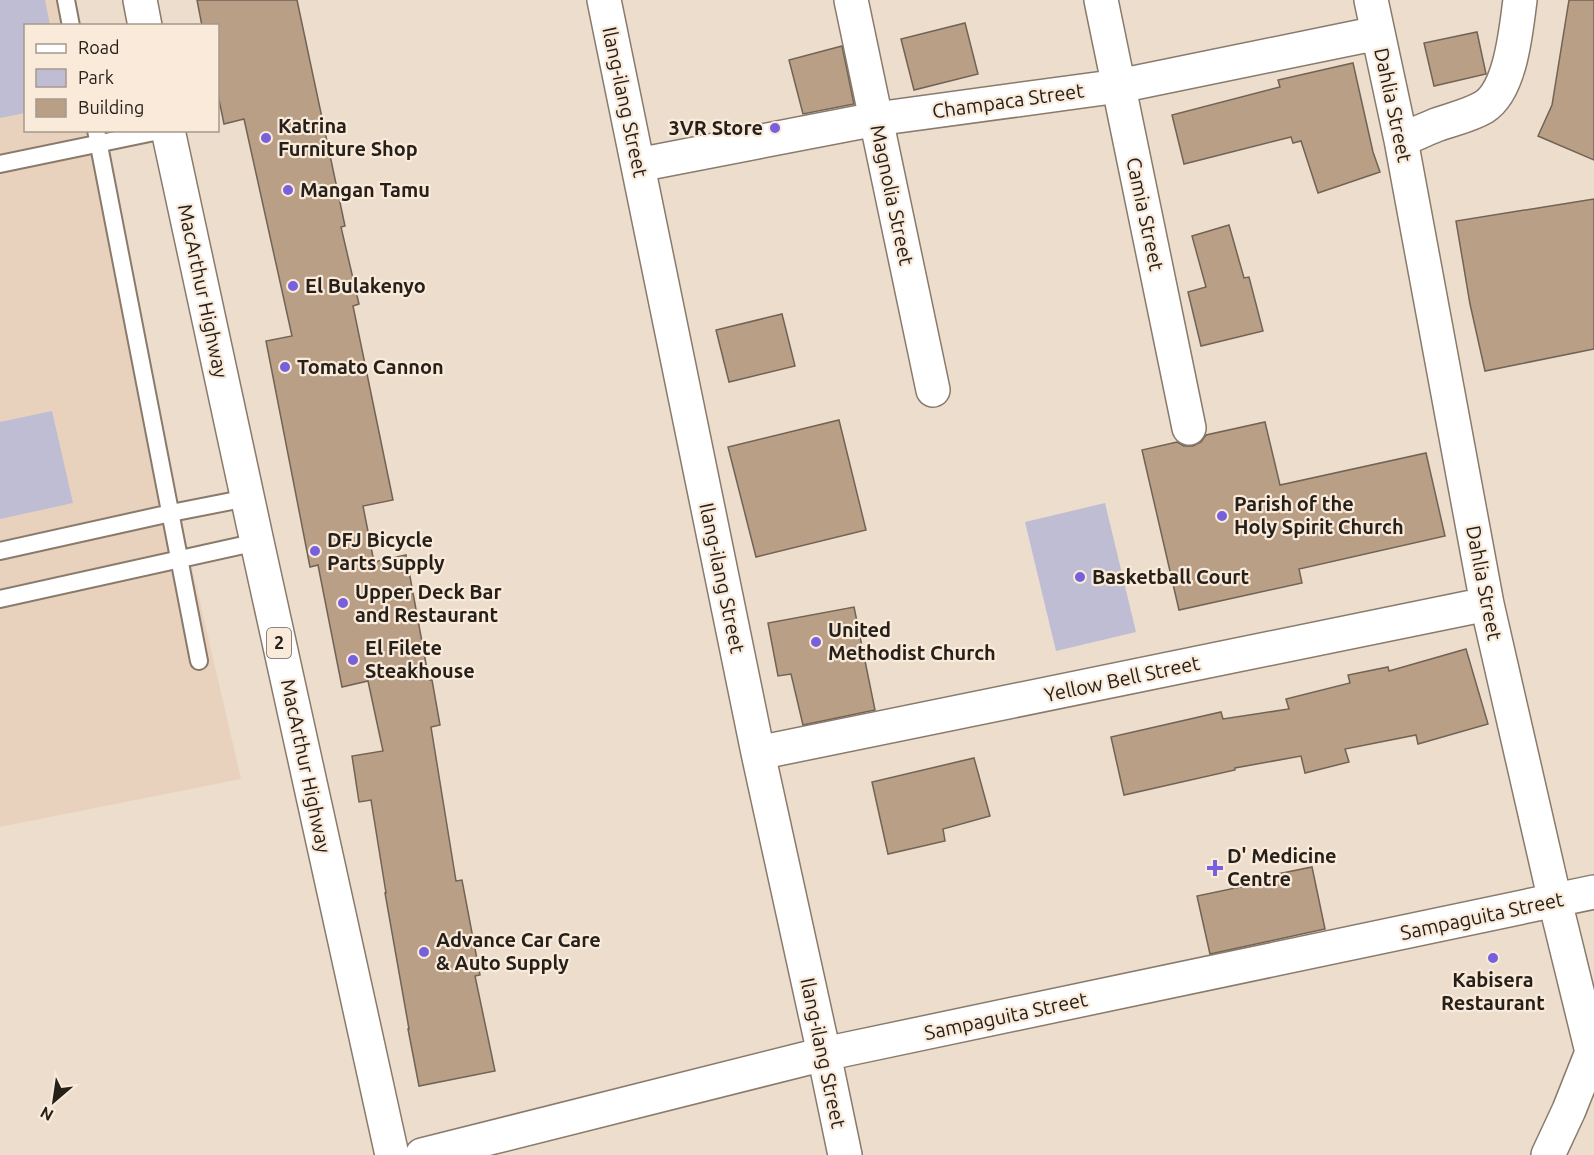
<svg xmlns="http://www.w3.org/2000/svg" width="1594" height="1155" font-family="Ubuntu,sans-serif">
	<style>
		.built { fill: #e8d2bd }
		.green { fill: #bebdd4 }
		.building { fill: #b89f86; stroke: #716355; stroke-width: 1.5 }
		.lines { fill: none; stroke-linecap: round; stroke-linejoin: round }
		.service-casing { stroke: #897a6c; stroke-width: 20 }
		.minor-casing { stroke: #897a6c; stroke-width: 36 }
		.trunk-casing { stroke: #897a6c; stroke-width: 36 }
		.service { stroke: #fff; stroke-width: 16 }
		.minor { stroke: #fff; stroke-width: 33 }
		.trunk { stroke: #fff; stroke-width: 33 }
		.poi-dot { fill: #7760db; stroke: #faeada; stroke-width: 2 }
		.labels { text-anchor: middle; stroke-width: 4.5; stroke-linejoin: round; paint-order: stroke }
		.shield { fill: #faeada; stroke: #665d54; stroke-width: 1.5 }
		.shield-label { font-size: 18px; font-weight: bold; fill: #26201a }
		.street-label { font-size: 20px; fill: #26201a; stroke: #faeada }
		.poi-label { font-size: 20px; font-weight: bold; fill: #26201a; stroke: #faeada; text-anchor: start }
	</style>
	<rect width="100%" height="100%" fill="#edddcd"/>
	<!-- built -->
	<path class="built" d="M0,0h61l6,25 -41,1v104l65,1 150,648 -241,48z"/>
	<!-- green -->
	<path class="green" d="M0,0h45l5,25 -24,1 -1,87 -25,5z
		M52,411l21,92 -73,16v-97z
		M1105,503l31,129 -80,19 -31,-129z"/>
	<!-- building -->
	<path class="building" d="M197,0h100l48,226 -4,1 18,77 -6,2 40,194 -30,6 11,56 32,-7 23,125h3l8,45 -9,2 25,154 6,-1 18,95 -5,1 20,95 -76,15 -11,-57h1l-24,-136h1l-15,-93 -12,2 -7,-46 31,-5 -15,-70 -26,6 -24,-122 -8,2 -44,-226 26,-5 -48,-217 -20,5 -6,-29v-69h-16z
		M1569,0h25v160l-56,-24 14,-31z
		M965,23l13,51 -64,16 -13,-51z
		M1477,32l9,42 -52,12 -10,-43z
		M842,46l12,58 -51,10 -14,-54z
		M1353,63l20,89 7,20 -62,21 -17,-52 -8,2 -2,-6 -107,27 -12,-49 108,-28 -2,-7z
		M1594,199v150l-109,22 -15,-67 -14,-83z
		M1229,225l15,53 5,-1 14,54 -62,15 -13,-54 18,-5 -14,-51z
		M782,314l13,52 -66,16 -13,-52z
		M839,420l27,110 -110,27 -28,-110z
		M1265,422l15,63 146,-32 19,83 -146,33 3,14 -123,27 -37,-160 35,-8 7,4h9l8,-4 5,-7z
		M854,607l21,103 -72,15 -12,-51 -13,2 -10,-53z
		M1466,649l22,75 -70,20 -2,-9 -71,14 4,13 -44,11 -4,-17 -66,12v2l-111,25 -13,-58 110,-25 2,7 66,-10 -3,-10 64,-16 -2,-8 40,-8 1,4z
		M974,758l16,58 -47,13 2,12 -57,13 -16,-72z
		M1312,867l13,62 -115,25 -13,-58 72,-15 -1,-5z"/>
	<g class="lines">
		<defs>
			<path id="service" d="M66,0l5,26
				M96,130l103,531
				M0,164l164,-34
				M0,551l171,-38 76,-15
				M0,599l257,-57"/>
			<path id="minor" d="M604,0l154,753 66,301 21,101
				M851,0l82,390
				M1101,0l88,428
				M1371,0l30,140 86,464 68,297 37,151 -23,58 -21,45
				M1401,140c12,-5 23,-10 35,-15 16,-6 33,-9 48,-18 27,-17 32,-77 36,-107
				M638,165l238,-46 243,-33 259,-53
				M758,753l729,-149
				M422,1155l402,-101 770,-162"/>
			<path id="trunk" d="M140,0l5,26
				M168,130l89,412 135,613"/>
		</defs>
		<!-- service casing -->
		<use href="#service" class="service-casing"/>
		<!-- minor casing -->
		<use href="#minor" class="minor-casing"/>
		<!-- trunk casing -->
		<use href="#trunk" class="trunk-casing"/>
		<!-- service -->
		<use href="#service" class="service"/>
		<!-- minor -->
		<use href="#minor" class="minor"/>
		<!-- trunk -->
		<use href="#trunk" class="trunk"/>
	</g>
	<!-- markers -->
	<g class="poi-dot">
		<circle cx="775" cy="128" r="6"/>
		<circle cx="266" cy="138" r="6"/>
		<circle cx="288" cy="190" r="6"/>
		<circle cx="293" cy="286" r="6"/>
		<circle cx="285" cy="367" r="6"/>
		<circle cx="1222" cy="516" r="6"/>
		<circle cx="315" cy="551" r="6"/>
		<circle cx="1080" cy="577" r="6"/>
		<circle cx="343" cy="603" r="6"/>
		<circle cx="816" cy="642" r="6"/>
		<circle cx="353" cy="660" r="6"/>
		<path d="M1212 859h6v6h6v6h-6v6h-6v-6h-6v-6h6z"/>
		<circle cx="424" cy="952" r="6"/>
		<circle cx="1493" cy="958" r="6"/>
	</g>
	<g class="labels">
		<!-- shield labels -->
		<rect class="shield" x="267" y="628" width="24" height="30" rx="4.5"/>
		<g class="shield-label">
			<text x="279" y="649">2</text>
		</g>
		<!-- street labels -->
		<g class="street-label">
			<text transform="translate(1008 101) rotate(-8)" y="7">Champaca Street</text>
			<text transform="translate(625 102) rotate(78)" y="7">Ilang-ilang Street</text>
			<text transform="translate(1393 105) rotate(78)" y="7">Dahlia Street</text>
			<text transform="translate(892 195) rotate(78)" y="7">Magnolia Street</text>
			<text transform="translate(1145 214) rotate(78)" y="7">Camia Street</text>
			<text transform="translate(203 291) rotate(78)" y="7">MacArthur Highway</text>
			<text transform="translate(722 578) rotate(78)" y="7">Ilang-ilang Street</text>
			<text transform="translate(1484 583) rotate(79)" y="7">Dahlia Street</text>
			<text transform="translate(1122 679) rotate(-12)" y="7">Yellow Bell Street</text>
			<text transform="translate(306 766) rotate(78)" y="7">MacArthur Highway</text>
			<text transform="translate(1482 916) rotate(-12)" y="7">Sampaguita Street</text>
			<text transform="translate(1006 1016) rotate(-12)" y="7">Sampaguita Street</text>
			<text transform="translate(823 1053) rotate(78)" y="7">Ilang-ilang Street</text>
		</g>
		<!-- poi labels -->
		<g class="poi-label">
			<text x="278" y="133">Katrina<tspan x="278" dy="23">Furniture Shop</tspan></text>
			<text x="763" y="135" text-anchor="end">3VR Store</text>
			<text x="300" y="197">Mangan Tamu</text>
			<text x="305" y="293">El Bulakenyo</text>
			<text x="297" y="374">Tomato Cannon</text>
			<text x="1234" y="511">Parish of the<tspan x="1234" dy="23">Holy Spirit Church</tspan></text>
			<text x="327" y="547">DFJ Bicycle<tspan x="327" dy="23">Parts Supply</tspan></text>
			<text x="1092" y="584">Basketball Court</text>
			<text x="355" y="599">Upper Deck Bar<tspan x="355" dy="23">and Restaurant</tspan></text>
			<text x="828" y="637">United<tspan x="828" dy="23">Methodist Church</tspan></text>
			<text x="365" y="655">El Filete<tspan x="365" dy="23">Steakhouse</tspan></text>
			<text x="1227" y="863">D' Medicine<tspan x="1227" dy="23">Centre</tspan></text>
			<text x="436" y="947">Advance Car Care<tspan x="436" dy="23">&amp; Auto Supply</tspan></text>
			<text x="1493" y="987" text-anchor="middle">Kabisera<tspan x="1493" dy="23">Restaurant</tspan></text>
		</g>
	</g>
	<!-- legend -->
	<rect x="24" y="24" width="195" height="108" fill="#faeada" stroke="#a5998d" stroke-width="1.5"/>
	<rect x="36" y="44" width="30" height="9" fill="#ffffff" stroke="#a5998d" stroke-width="1.5"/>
	<text x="78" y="54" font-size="18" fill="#26201a">Road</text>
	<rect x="36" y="69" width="30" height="18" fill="#bebdd4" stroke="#a5998d" stroke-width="1.5"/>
	<text x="78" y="84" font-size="18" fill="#26201a">Park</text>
	<rect x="36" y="99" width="30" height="18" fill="#b89f86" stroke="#a5998d" stroke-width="1.5"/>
	<text x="78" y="114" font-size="18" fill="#26201a">Building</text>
	<!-- north arrow -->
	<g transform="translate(54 1101) rotate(209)" stroke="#faeada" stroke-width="4.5" paint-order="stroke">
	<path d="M0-4.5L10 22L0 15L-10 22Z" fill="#26201a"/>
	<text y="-9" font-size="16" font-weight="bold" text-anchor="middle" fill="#26201a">N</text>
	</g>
</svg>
